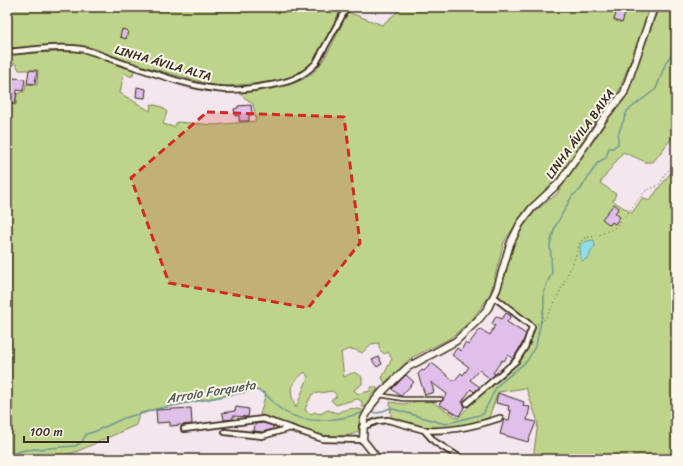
<svg xmlns="http://www.w3.org/2000/svg" width="683" height="466" font-family="Sriracha,sans-serif">
	<style>
		.green { fill: #bdd48a; stroke: #7c7f54; fill-rule: evenodd }
		.water { fill: #8edee8; stroke: #6d9697 }
		.lines { fill: none; stroke-linecap: round; stroke-linejoin: round }
		.stream { stroke: #6d9697; stroke-width: 1.5 }
		.building { fill: #e1bfeb; stroke: #3b2a1e }
		.service-casing { stroke: #3b2a1e; stroke-width: 5.5 }
		.minor-casing { stroke: #3b2a1e; stroke-width: 8 }
		.tertiary-casing { stroke: #3b2a1e; stroke-width: 9 }
		.path { stroke: #3b2a1e; stroke-width: 1; stroke-dasharray: 1 3; stroke-linecap: butt }
		.service { stroke: #fbf7ec; stroke-width: 2.5 }
		.minor { stroke: #fbf7ec; stroke-width: 4.5 }
		.tertiary { stroke: #fbf7ec; stroke-width: 6 }
		.marked { fill: #d62828; fill-opacity: 0.2; stroke: #d62828; stroke-width: 3; stroke-dasharray: 8 5; stroke-linejoin: round }
		.labels { text-anchor: middle; stroke-width: 4; stroke-linejoin: round; paint-order: stroke }
		.street-label { font-size: 12px; fill: #3b2a1e; stroke: #fbf7ec }
		.water-label { font-size: 13px; font-style: italic; fill: #505750; stroke: #fbf7ec }
	</style>
	<rect width="100%" height="100%" fill="#f3e6ec"/>
	<filter id="ink" filterUnits="userSpaceOnUse"><feTurbulence type="fractalNoise" baseFrequency=".025" numOctaves="2"/><feDisplacementMap in="SourceGraphic" scale="8" xChannelSelector="R" yChannelSelector="G"/><feConvolveMatrix kernelMatrix="1 2 1 2 8 2 1 2 1" color-interpolation-filters="sRGB"/></filter>
	<g filter="url(#ink)">
		<!-- green -->
		<path class="green" d="M7,7h336l-29,54 -10,9 -15,9 -28,4 -34,3 -15,-1 -81,-22 -45,-16 -40,-1 -39,2z
			M403,7h248l-33,86 -24,30 -35,55 -33,31 -22,33 -14,53 -18,25 -23,19 -38,19 -26,25 -3,-5 10,-19 -4,-7 -4,2 -5,-5v-6l-8,1 -9,9c-9,-5 -13,-5 -21,0l3,24c8,-4 11,-7 18,0v7l-8,6 4,4 12,-3 1,-4h4l3,2 -7,7 -6,11h-3v-6l-5,-2 -21,6 -5,-5 5,-3v-3l-4,-3 -20,3 -7,15 2,3 5,2 2,-2 6,2 8,-4 9,3c10,-5 17,-6 28,-2l-6,11 -1,10c-31,15 -67,-10 -98,-17l6,-22 -10,-3 -100,19 -17,6 -3,10 -58,26 -25,8h-10l-16,-4 -20,4v-356l9,2 1,-11 8,-3 1,-7 11,1 1,-15h-19l-3,-6 -9,-3v-7l67,-3 18,3 42,15 -1,7h-4l-5,-4 -4,21 30,18 1,-7 11,3 5,5 -4,12 11,3 3,-5 37,3 42,-4 -3,-17 -14,-11c25,-3 56,-4 76,-22 12,-12 25,-44 33,-59l34,13zM305,372l3,5 -12,31c-7,-18 -8,-23 9,-36z
			M659,7h17v134l-4,-3 -19,24h-7l-23,-10 -23,31 16,11 -3,7 19,12 11,-16 6,4 27,-35v293h-143l5,-37 -12,-34 -28,4 -9,25 -11,5 -43,8 -44,-13 -1,-15 14,2 24,-5 30,19c9,-9 17,-19 27,-27 19,-17 52,-38 48,-68l-36,-28 6,-12 9,-35 7,-16 15,-20 22,-17 52,-75 17,-21z"/>
		<!-- water -->
		<path class="water" d="M594,240l1,6 -5,7v3l-7,5 -2,-1c-1,-13 -5,-18 13,-20z"/>
		<g class="lines">
			<!-- stream -->
			<path class="stream" d="M371,412l7,1 12,-5 55,16 38,-10 14,-28 30,-25 9,-16 8,-38v-16l8,-19 -2,-27 5,-18 17,-31 8,-6 18,-28 8,-4 3,-10h4l5,-4v-9l9,-24 29,-22 10,-27 10,-13
				M7,455l18,-5 50,-4 7,-4 4,-8 10,-3 28,-13 32,-9 100,-19c13,4 13,9 22,17 24,20 59,14 87,5"/>
		</g>
		<!-- building -->
		<path class="building" d="M618,7h9l-5,16 -8,-3z
			M122,29l6,2 -2,8 -6,-2z
			M29,70l8,1 -2,13 -8,-1z
			M13,78l12,1 -2,12 -6,-1 -2,14 -8,-1v-17l5,1z
			M137,87l9,2 -1,9 -9,-1z
			M251,105l1,10h-3v6h-10v-6l-4,1 -1,-7 4,-1v-2z
			M614,204l5,4 -4,5 5,4 -5,7 -3,-2 -2,3 -8,-6z
			M506,313l5,3 -4,6 19,12 -4,10 -9,15 -5,-4 -4,6 -2,-1 -9,13 2,1 -5,5 -11,-9 -9,10 10,7 -6,5 -3,-3 -9,13 3,4 -6,10 -20,-12 8,-10 -16,-12 3,10 -9,3 -7,-21 4,-4 2,1 8,-8 22,18 7,-8 2,2 6,-8 -17,-12 5,-7 4,3 4,-8 3,2 12,-16 10,6 5,-10 -3,-1 4,-8 6,3z
			M379,357l3,7 -5,3 -5,-7z
			M406,375l8,7 -13,14h-1l-8,-7z
			M498,393l26,9 -1,4 7,1 -3,13 9,2 -8,20 -28,-8 4,-15 5,1 2,-9 -3,-1 1,-4 -13,-3z
			M236,407l13,2 -1,8 -15,-1v3l-9,1 -1,-6 -2,-1 14,-2z
			M191,408l1,16 -22,2v-4l-13,1 -1,-13z
			M263,423l10,3v3l-10,3 -9,-1 1,-7z"/>
		<g class="lines">
			<defs>
				<path id="service" d="M380,395l23,4h38"/>
				<path id="minor" d="M7,52c25,-2 54,-7 79,-2 15,4 28,11 43,15 27,9 60,21 88,24 15,2 33,0 48,-3 21,-3 36,-7 51,-23l31,-56
					M467,403l49,-42 9,-14 7,-20 -3,-3 -35,-27
					M362,427l16,-6 10,-1 36,10 11,12 27,17
					M184,429l79,-10 60,20 40,1
					M424,430c25,2 52,-4 76,-12
					M225,432l37,4 29,-8"/>
				<path id="tertiary" d="M378,459l-15,-19 1,-21 8,-15 10,-12 26,-25 48,-26 23,-22 9,-11 9,-19 13,-45 10,-20 12,-16 28,-26 45,-66 19,-23 30,-86"/>
			</defs>
			<!-- service casing -->
			<use href="#service" class="service-casing"/>
			<!-- minor casing -->
			<use href="#minor" class="minor-casing"/>
			<!-- tertiary casing -->
			<use href="#tertiary" class="tertiary-casing"/>
			<!-- path -->
			<path class="path" d="M537,324l8,-5 11,-19 19,-42 5,-16 4,-4 15,-3 15,-7 10,-10 21,-27 14,-6 7,-12 10,-10"/>
			<!-- service -->
			<use href="#service" class="service"/>
			<!-- minor -->
			<use href="#minor" class="minor"/>
			<!-- tertiary -->
			<use href="#tertiary" class="tertiary"/>
		</g>
	</g>
	<!-- marked area -->
	<path class="marked" d="M207,112l137,5 16,126 -52,65 -139,-25 -38,-105z"/>
	<g class="labels">
		<!-- street labels -->
		<g class="street-label">
			<text transform="translate(163 63) rotate(16)" y="4">LINHA ÁVILA ALTA</text>
			<text transform="translate(580 134) rotate(-54)" y="4">LINHA ÁVILA BAIXA</text>
		</g>
		<!-- water labels -->
		<g class="water-label">
			<text transform="translate(211 391) rotate(-9)" y="5">Arroio Forqueta</text>
		</g>
	</g>
	<!-- margin -->
	<rect width="683" height="466" fill="none" stroke="#fbf7ec" stroke-width="24"/>
	<rect x="12" y="12" width="659" height="442" fill="none" stroke="#3b2a1e" stroke-width="1.5" filter="url(#ink)"/>
	<!-- scale -->
	<path d="M24 436v6h84v-6" fill="none" stroke="#3b2a1e" stroke-width="2"/>
	<text x="30" y="436" font-size="12" fill="#3b2a1e" stroke="#fbf7ec" stroke-width="3" paint-order="stroke">100 m</text>
</svg>
